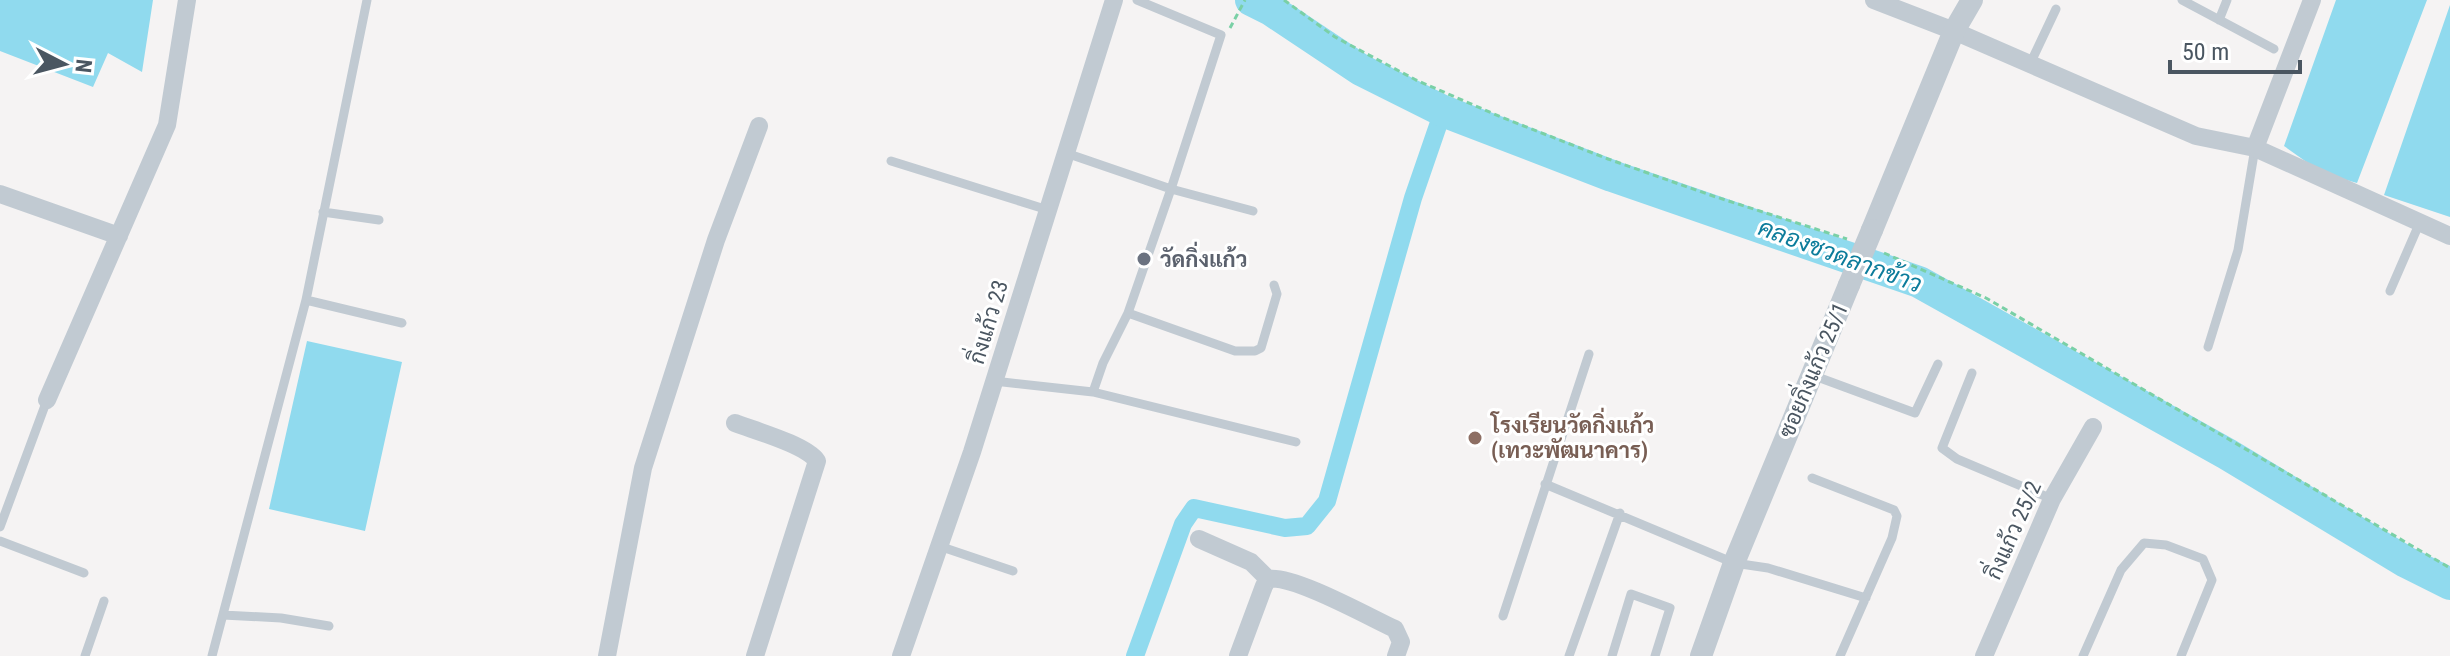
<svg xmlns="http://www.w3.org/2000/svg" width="2450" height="656" font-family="'Roboto Condensed',Sarabun,sans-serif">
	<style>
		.water { fill: #90daee }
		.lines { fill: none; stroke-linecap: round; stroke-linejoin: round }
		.canal { stroke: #90daee; stroke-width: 18 }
		.river { stroke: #90daee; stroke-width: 32 }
		.path { stroke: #7ad0a6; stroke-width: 3; stroke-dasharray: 6 4; stroke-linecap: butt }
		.service { stroke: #c1cad2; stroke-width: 9 }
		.minor { stroke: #c1cad2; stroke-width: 18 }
		.tertiary { stroke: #c1cad2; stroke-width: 22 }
		.tertiary-bridge { stroke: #c1cad2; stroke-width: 22 }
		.worship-dot { fill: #6b7280; stroke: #fff; stroke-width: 3 }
		.education-dot { fill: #8d6e63; stroke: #fff; stroke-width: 3 }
		.labels { text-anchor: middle; stroke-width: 6; stroke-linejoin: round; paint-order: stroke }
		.worship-label { font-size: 22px; font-weight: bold; fill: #5b616d; stroke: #fff; text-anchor: start }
		.street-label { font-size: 22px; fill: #4a5661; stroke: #fff }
		.education-label { font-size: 22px; font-weight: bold; fill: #785e54; stroke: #fff; text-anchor: start }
		.water-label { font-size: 24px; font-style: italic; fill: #0c7c9b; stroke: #fff }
	</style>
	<rect width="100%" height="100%" fill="#f5f3f3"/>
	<!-- water -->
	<path class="water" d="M0,0h153l-11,72 -34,-19 -15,34 -93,-36z
		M2336,0h91l-70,183 -35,-10 -38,-27z
		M2450,5v212l-66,-22z
		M307,341l95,21 -37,169 -96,-22z"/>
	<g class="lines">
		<!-- canal -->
		<path class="canal" d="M1135,656l48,-132 11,-16 91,20 22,-2 20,-25 86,-303 30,-87"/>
		<!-- river -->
		<path class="river" d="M1251,0l20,10 90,60 82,41 169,65 307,106 308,172 179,108 44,22"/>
		<!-- path -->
		<path class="path" d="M1284,0l51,37 81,43 85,37 107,42 105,37 134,43
			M1230,28l15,-28
			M1884,253l102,45 464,270"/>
		<!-- service -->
		<path class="service" d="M2182,0l92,49
			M2219,20l8,-20
			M2030,64l26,-55
			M1066,153l105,36 82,22
			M891,161l157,49
			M323,212l56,8
			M2390,291l30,-69
			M306,300l96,23
			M1128,313l107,38h20l6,-3 16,-54 -3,-9
			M2208,347l30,-97 17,-102
			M1972,373l-30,75 15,11 95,40
			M1812,375l103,38 23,-49
			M994,381l99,11 203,50
			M1093,392l10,-29 25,-50 43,-124 50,-154 -84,-35
			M1812,478l82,32 3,6 -5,22 -52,118
			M1545,484l189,79 34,5 98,30
			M0,527l47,-127
			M0,541l84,32
			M939,546l74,25
			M223,615l58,3 48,8
			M1503,616l86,-262
			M85,656l19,-55
			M212,656l94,-356 61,-300
			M1569,656l51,-143
			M1612,656l19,-62 39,14 -15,48
			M2083,656l38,-86 23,-27 22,2 37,14 9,21 -31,76"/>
		<!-- minor -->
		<path class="minor" d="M1874,0l80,31 242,105 59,12 195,88
			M2255,148l57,-148
			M0,194l119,42
			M47,400l120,-275 20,-125
			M735,423c21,8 71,22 82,38l-62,195
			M1199,539l52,23 17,17
			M607,656l36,-188 73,-228 43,-114
			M901,656l71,-204 142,-452
			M1238,656l26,-70 4,-7c24,-5 101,38 127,50l6,13 -5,14
			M1984,656l68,-157 41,-72"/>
		<!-- tertiary -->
		<path class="tertiary" d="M1872,230l82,-199 18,-31
			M1701,656l33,-93 115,-278"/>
		<!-- tertiary-bridge -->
		<path class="tertiary-bridge" d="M1849,285l23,-55"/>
	</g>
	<!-- markers -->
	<circle class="worship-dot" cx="1144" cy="259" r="8"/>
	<circle class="education-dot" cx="1475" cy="438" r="8"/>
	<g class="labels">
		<!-- worship labels -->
		<g class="worship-label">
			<text x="1160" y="267">วัดกิ่งแก้ว</text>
		</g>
		<!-- street labels -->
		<g class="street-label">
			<text transform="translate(988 322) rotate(-73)" y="8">กิ่งแก้ว 23</text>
			<text transform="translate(1813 370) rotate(-67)" y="8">ซอยกิ่งแก้ว 25/1</text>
			<text transform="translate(2013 530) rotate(-66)" y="8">กิ่งแก้ว 25/2</text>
		</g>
		<!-- education labels -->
		<g class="education-label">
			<text x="1491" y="433">โรงเรียนวัดกิ่งแก้ว<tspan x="1491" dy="25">(เทวะพัฒนาคาร)</tspan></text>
		</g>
		<!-- water labels -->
		<g class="water-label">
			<text transform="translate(1840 256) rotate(20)" y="8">คลองชวดลากข้าว</text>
		</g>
	</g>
	<!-- north arrow -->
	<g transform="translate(64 64) rotate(96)" stroke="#ffffff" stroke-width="6" paint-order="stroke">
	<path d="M0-6L14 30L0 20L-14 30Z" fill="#4a5661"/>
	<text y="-12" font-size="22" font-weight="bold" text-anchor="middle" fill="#4a5661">N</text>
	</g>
	<!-- scale -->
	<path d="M2170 60v12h130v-12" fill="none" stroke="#4a5661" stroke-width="4"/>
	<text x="2182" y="60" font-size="24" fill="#4a5661" stroke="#ffffff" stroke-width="6" paint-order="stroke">50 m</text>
</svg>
